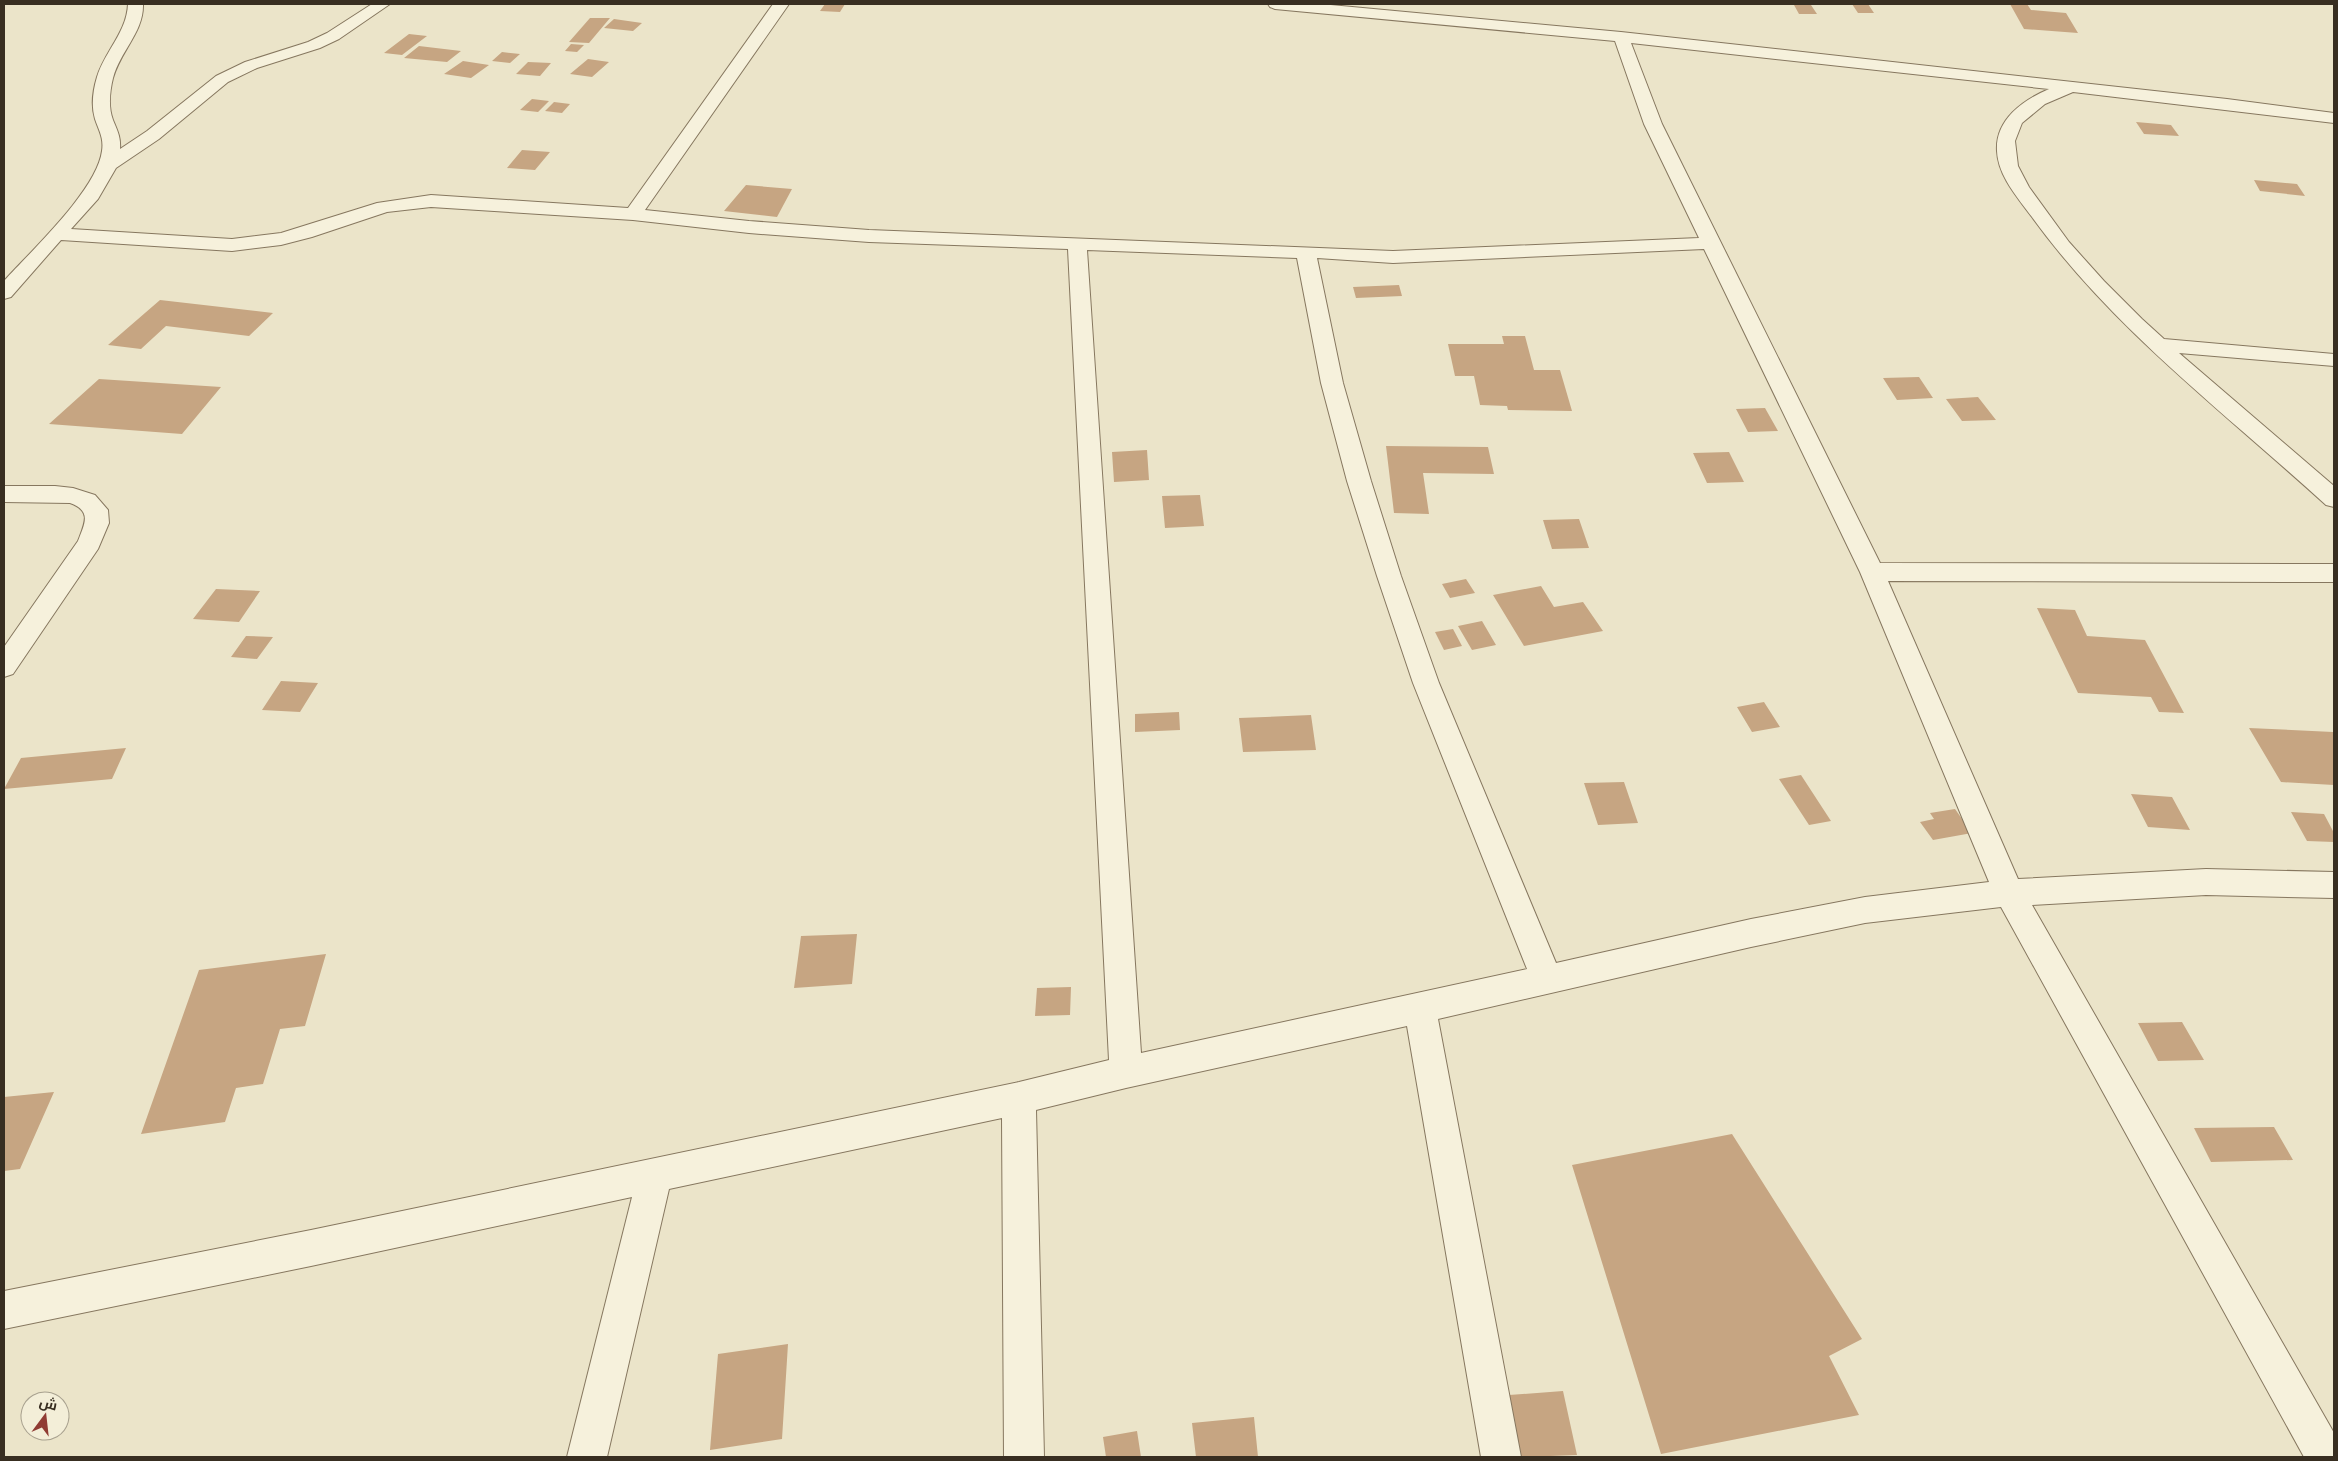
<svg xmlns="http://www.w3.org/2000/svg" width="2338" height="1461" font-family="'Times New Roman',Cairo,serif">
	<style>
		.building { fill: #c6a582 }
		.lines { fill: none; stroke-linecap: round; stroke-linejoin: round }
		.street-casing { stroke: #86775f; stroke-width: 2 }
		.street { fill: #f6f1dc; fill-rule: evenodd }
	</style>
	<rect width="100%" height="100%" fill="#ebe4c9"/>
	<!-- building -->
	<path class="building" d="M825,4h20l-5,8 -20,-1z
		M1852,4h16l6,9h-16z
		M2010,4h17l4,6 35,3 12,20 -54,-4z
		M1794,5h17l6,9h-18z
		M590,18h20l-21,25 -20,-1z
		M614,19l28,4 -9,8 -29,-3z
		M409,34l18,2 -25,19 -18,-2z
		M571,44l13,1 -7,7 -12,-1z
		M419,46l42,5 -14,11 -43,-4z
		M502,52l18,2 -10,9 -18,-2z
		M588,59l21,3 -17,15 -22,-3z
		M463,61l26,4 -18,13 -27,-4z
		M528,62l23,1 -11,13 -24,-2z
		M532,99l17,2 -11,11 -18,-2z
		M554,102l16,2 -8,9 -17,-2z
		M2136,122l35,3 8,11 -35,-2z
		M522,150l28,2 -15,18 -28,-2z
		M2254,180l43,4 8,12 -45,-5z
		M746,185l46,4 -15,28 -53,-6z
		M1399,285l3,11 -46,2 -3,-11z
		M160,300l113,13 -24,23 -83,-10 -25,23 -33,-4z
		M1502,336h23l9,34h26l12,41 -64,-1 -1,-4 -27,-1 -6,-29h-19l-7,-32h56z
		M1919,377l14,21 -36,2 -14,-22z
		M99,379l122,8 -39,47 -133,-10z
		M1978,397l18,23 -34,1 -16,-22z
		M1765,408l13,23 -30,1 -12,-23z
		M1386,446l102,1 6,27 -71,-1 6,41 -35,-1z
		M1147,450l2,30 -35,2 -2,-30z
		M1729,452l15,30 -37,1 -14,-30z
		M1200,495l4,31 -39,2 -3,-32z
		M1579,519l10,29 -37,1 -9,-29z
		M1466,579l9,14 -25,5 -8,-14z
		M1541,586l13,21 29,-5 20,29 -79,15 -31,-51z
		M216,589l44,2 -21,31 -46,-3z
		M2037,608l38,2 12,26 58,4 39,73 -25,-1 -8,-15 -73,-4z
		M1482,621l14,24 -24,5 -14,-24z
		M1453,629l9,17 -18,4 -9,-18z
		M246,636l27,1 -16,22 -26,-2z
		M281,681l37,2 -18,29 -38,-2z
		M1764,702l16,25 -28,5 -15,-25z
		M1179,712l1,18 -45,2v-18z
		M1311,715l5,35 -73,2 -4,-34z
		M2249,728l84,4 1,53 -53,-3z
		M126,748l-14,31 -108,10 17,-31z
		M1801,775l30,46 -22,4 -30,-46z
		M1624,782l14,41 -40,2 -14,-42z
		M2131,794l41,3 18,33 -42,-3z
		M1955,809l17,24 -39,7 -13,-18 14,-3 -4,-6z
		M2291,812l33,2 10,19v9l-27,-1z
		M857,934l-5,50 -58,4 7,-52z
		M326,954l-21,72 -25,3 -17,55 -27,4 -11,34 -84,12 58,-164z
		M1071,987l-1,28 -35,1 2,-28z
		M2182,1022l22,38 -46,1 -20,-38z
		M54,1092l-34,77 -16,2v-74z
		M2274,1127l19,33 -82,2 -17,-34z
		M1732,1134l130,205 -33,17 30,59 -198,39 -89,-289z
		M788,1344l-6,95 -72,11 8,-96z
		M1563,1391l14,64 -56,2 -12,-62z
		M1254,1417l4,40h-62l-4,-34z
		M1137,1431l4,26h-35l-3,-20z"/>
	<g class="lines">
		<defs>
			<path id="street" d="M128,4h15c1,28 -23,47 -30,74 -3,12 -5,29 0,42 4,10 8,17 7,29l27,-18 69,-55 29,-14 63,-20 19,-9 45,-29h18l-51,35 -19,9 -63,20 -29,14 -69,57 -43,29 -18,31 -27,30 161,10 49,-6 96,-30 54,-8 197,13 145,-204h16l-144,206 104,11 120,9 524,21 306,-13 -55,-114 -29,-83 -340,-32 -5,-2 -2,-3h52l301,28 606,67 107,14v10l-261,-31 -28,12 -23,19 -7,18 3,25 11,21 40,55 35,39 38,38 22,20 170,15v12l-155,-13 155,133v21l-8,-2c-102,-93 -213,-176 -294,-288 -14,-19 -34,-41 -35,-66 -2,-31 26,-51 52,-62l-418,-46 31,81 218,439 454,1v18l-446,-1 130,298 188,-10 128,3v26l-128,-3 -174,10 302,528v24h-30l-303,-550 -136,16 -114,24 -313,72 83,438h-40l-74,-431 -281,62 -90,22 8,347h-40l-2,-339 -333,71 -62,268h-40l65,-260 -321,69 -307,63v-38l307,-61 708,-148 90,-22 -41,-811 -199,-7 -120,-9 -116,-13 -202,-13 -44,5 -75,25 -31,8 -49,6 -171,-11 -50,57 -7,2v-18c27,-30 93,-91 98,-130 2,-13 -3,-20 -7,-32 -4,-13 -2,-29 2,-42 8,-26 30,-45 31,-73zM1704,249l156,323 129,310 -124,15 -114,22 -195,44 -117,-280 -38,-107 -30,-95 -28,-98 -26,-125 76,5zM1087,250l210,8 24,125 26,98 30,95 36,107 114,286 -386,84z
				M4,486h51l18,2 22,7 13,15 1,13 -11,26 -85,125 -9,3v-30l74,-106c7,-18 14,-30 -8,-38l-66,-1z"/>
		</defs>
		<!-- street casing -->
		<use href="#street" class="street-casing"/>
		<!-- street -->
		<use href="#street" class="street"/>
	</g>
	<!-- border -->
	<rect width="2338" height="1461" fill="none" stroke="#382e21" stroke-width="10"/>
	<!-- north arrow -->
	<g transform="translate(45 1416) rotate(15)"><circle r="24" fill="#f3eed8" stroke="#a8a18f"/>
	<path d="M0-4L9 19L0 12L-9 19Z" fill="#903c34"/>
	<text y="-8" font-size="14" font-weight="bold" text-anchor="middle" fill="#382e21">ش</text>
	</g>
</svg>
